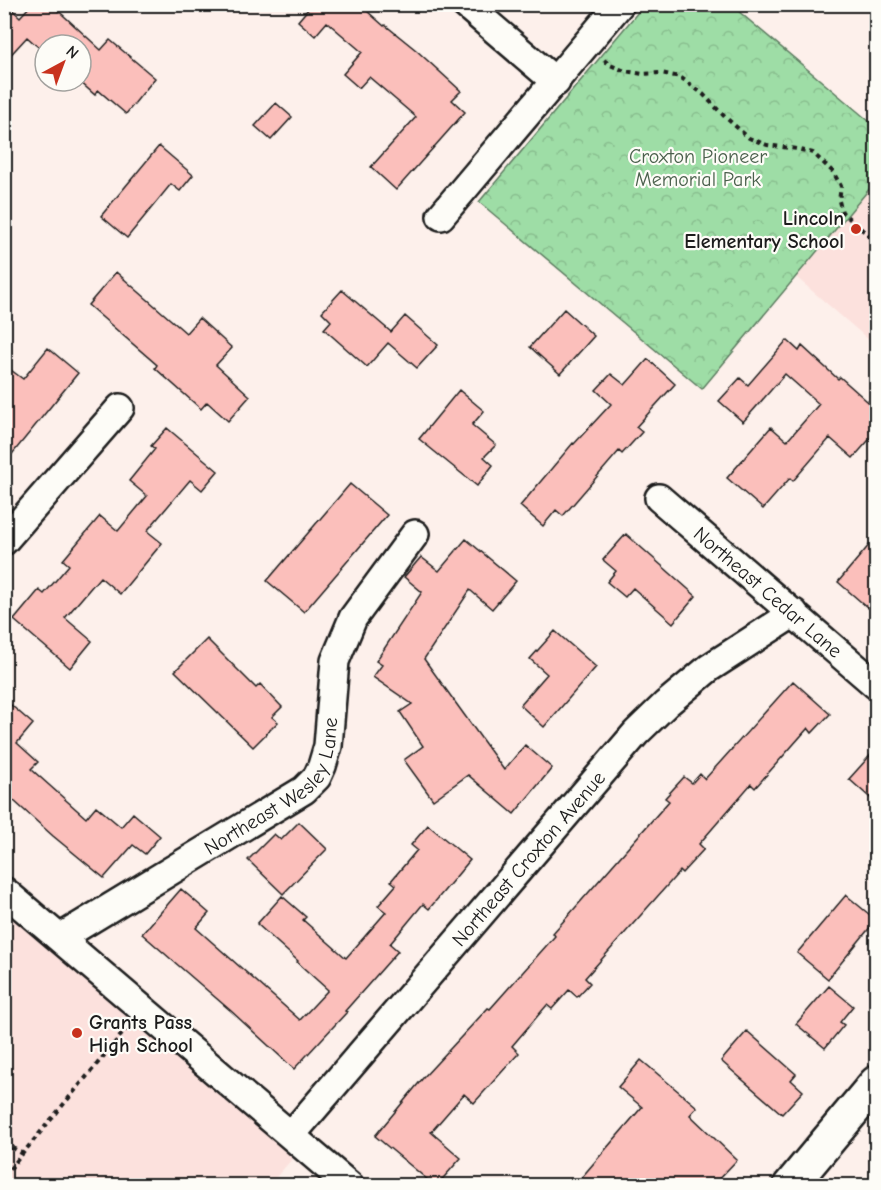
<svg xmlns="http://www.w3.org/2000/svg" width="881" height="1190" font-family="'Comic Neue',sans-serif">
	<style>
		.built { fill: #fce1dd }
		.forest { fill: url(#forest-crowns); stroke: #5d7c61; stroke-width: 1.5 }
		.building { fill: #fbbfbb; stroke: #1c1c1c; stroke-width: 1.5 }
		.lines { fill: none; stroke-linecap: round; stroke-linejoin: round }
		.street-casing { stroke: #1c1c1c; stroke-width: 32 }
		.secondary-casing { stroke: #1c1c1c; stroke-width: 38 }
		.path { stroke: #1c1c1c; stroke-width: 4; stroke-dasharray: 4.5 4.5; stroke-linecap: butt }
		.street { stroke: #fdfcf7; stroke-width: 27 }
		.secondary { stroke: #fdfcf7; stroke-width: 33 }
		.poi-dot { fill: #c8321e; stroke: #fdfcf7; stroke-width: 2 }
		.labels { text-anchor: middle; stroke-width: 4.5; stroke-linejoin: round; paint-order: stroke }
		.park-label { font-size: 20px; fill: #4a604c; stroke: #fdfcf7 }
		.poi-label { font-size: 20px; font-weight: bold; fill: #1c1c1c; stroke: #fdfcf7; text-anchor: end }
		.street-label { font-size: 20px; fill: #1c1c1c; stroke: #fdfcf7 }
	</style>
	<defs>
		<pattern id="forest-crowns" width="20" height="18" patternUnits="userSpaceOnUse" patternTransform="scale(1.5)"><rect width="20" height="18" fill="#9edda6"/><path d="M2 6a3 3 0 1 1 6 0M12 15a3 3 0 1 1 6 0" fill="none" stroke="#88bd8e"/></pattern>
	</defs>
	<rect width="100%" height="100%" fill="#fdf0eb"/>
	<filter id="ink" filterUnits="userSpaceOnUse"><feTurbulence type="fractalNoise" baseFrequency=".0167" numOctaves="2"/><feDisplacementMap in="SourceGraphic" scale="12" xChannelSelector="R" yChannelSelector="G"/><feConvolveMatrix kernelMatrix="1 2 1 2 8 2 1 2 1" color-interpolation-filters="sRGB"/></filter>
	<g filter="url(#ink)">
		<!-- built -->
		<path class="built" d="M876,181v165l-80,-69z
			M4,909l290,248 -25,28h-264z"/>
		<!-- forest -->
		<path class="forest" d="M644,5h87l145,122v54l-174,208 -223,-187z"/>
		<!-- building -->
		<path class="building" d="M4,4h2l14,13 12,-13h19l50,46 9,-10 45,38 -29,36 -28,-24 -3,5 -16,-14h2v-36h-36v8l-18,-16 -23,25z
			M306,4h53l25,22 1,-1 31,25 45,41 -9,9 13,12 -69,78 -25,-23 45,-50 -47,-40 -10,11 -16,-14 19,-22 -35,-30 -12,14 -17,-15 11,-13z
			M276,103l16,14 -21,23 -16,-14z
			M159,146l34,29 -13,16 -9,-7 -44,54 -26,-22z
			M116,272l70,61 13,-15 33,30 -16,17 34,31 -22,25 -21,-19 -6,7 -46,-41 2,-3 -69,-60z
			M342,290l49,42 14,-16 33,29 -21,23 -29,-25 -21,24 -43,-38 7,-8 -9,-9z
			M564,309l30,27 -34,38 -30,-27z
			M787,340l12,11 3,-5 36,33 2,-2 36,32v23l-23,26 -23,-20 -37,43 -3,-3 -27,31 -36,-31 44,-51 16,14 32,-37 -34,-30 -42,48 -24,-21 21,-23 8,7z
			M48,348l30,25 -74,91v-99l19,14z
			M648,359l27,25 -39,43 6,5 -20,22 -3,-3 -56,65 -7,-6 -13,16 -23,-20 53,-63 1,1 37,-40 -15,-14 15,-16 14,11z
			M459,390l25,21 -12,14 24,20 -12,12 9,8 -16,21 -58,-47z
			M167,428l51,43 -16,19 -12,-10 -43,51 15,12 -42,51 -20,-17 -35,41 27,23 -22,27 -56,-48 25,-30 5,4 25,-29 -6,-5 37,-44 18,15 29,-35 -18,-15 26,-32 -4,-3z
			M350,484l37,31 -83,97 -37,-31z
			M626,534l70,62 -23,27 -40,-35 -8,9 -18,-15 9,-11 -13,-11z
			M876,537v60l-8,11 -30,-26z
			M466,539l50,42 -24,28 -22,-19 -46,69 80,111 21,-25 27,23 -38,46 -46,-39 -35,25 -29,-40 19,-14 -23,-34 12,-8 -39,-27 9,-12 -6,-4 46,-69 -18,-15 17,-20 18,14z
			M555,631l41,36 -52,60 -24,-22 27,-31 -17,-15z
			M207,639l49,49 4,-4 22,23 -10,10 6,5 -25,25 -78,-76z
			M793,681l37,33 -18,19 -4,-5 -53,60 -4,-4 -52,60 5,5 -22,24 -2,-2 -95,107 5,5 -13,14 -8,-7 -17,19 -5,-4 -35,41 7,7 -45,50 -10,-9 -33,38 30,26 -24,27h-3l-59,-49 48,-58 65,-70 2,1 65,-73 -2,-3 116,-132 -4,-3 19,-21 8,6 8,-9 5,5z
			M4,699l29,25 -16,19 21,19 -7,7 55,49 10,-12 25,21 12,-14 27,23 -15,18 -12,-9 -29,33 -51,-42 -49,-44z
			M876,749v54l-27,-24z
			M299,822l28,27 -44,45 -35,-34 26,-26 7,6z
			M428,825l42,35 -41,49 -6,-5 -33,40 8,7 -53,60 2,1 -53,57 -63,-58 -89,-77 39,-45 28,24 -13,15 104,92 28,-30 -31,-28 1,-1 -41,-37 25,-28 24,21 -3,3 43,38 40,-46 -8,-6 18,-21 -5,-4 26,-31 -6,-5z
			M846,895l30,25 -48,59 -31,-26z
			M829,986l24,20 -13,16 4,3 -19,23 -29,-24z
			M747,1031l49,43 -5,6 12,11 -21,23 -61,-53z
			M641,1060l56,47 -7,8 47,45 -24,25h-138l67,-78 -24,-20z"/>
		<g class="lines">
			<defs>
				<g id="street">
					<path d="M465,4l91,78"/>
					<path d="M441,216l179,-212"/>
					<path id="s1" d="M659,498l217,187"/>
					<path d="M4,541l116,-133"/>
					<path d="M4,891l346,295"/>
					<path id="s2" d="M60,938l244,-148 13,-13 5,-11 6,-20 7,-85 18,-43 62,-84"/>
					<path id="s3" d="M292,1134l344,-401 30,-29 43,-36 85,-55"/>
				</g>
				<path id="secondary" d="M790,1186l86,-103"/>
			</defs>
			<!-- street casing -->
			<use href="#street" class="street-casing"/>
			<!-- secondary casing -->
			<use href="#secondary" class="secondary-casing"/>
			<!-- path -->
			<path class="path" d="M604,60l6,5 15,6 18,3 18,-1 19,4 23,17 22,23 24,21 18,7 30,4 16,4 20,19 8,14 -2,15 3,11 34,30
				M4,1143l19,11
				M4,1176l123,-148"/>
			<!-- street -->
			<use href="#street" class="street"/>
			<!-- secondary -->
			<use href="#secondary" class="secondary"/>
		</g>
	</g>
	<!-- markers -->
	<g class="poi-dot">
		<circle cx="856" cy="229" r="6"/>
		<circle cx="77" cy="1033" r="6"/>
	</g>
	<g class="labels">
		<!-- park labels -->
		<g class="park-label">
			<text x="698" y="163">Croxton Pioneer<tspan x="698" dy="23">Memorial Park</tspan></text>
		</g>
		<!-- poi labels -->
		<g class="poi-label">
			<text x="844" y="225">Lincoln<tspan x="844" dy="23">Elementary School</tspan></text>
			<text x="89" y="1029" text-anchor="start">Grants Pass<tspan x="89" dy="23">High School</tspan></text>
		</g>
		<!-- street labels -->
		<g class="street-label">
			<text dy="7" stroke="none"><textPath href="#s1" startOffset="144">Northeast Cedar Lane</textPath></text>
			<text dy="7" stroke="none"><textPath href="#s2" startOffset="268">Northeast Wesley Lane</textPath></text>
			<text dy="7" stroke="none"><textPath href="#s3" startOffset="363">Northeast Croxton Avenue</textPath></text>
		</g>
	</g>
	<!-- margin -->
	<rect width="881" height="1190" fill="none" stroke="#fdfcf7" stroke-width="24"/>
	<rect x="12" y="12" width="857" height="1166" fill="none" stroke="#1c1c1c" stroke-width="2" filter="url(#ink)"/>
	<!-- north arrow -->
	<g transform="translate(63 63) rotate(41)"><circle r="28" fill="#fdfcf7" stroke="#a3a29f" stroke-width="1.5"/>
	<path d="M0-4.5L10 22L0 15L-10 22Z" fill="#c8321e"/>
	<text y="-9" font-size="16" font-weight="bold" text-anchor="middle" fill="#1c1c1c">N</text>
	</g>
</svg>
